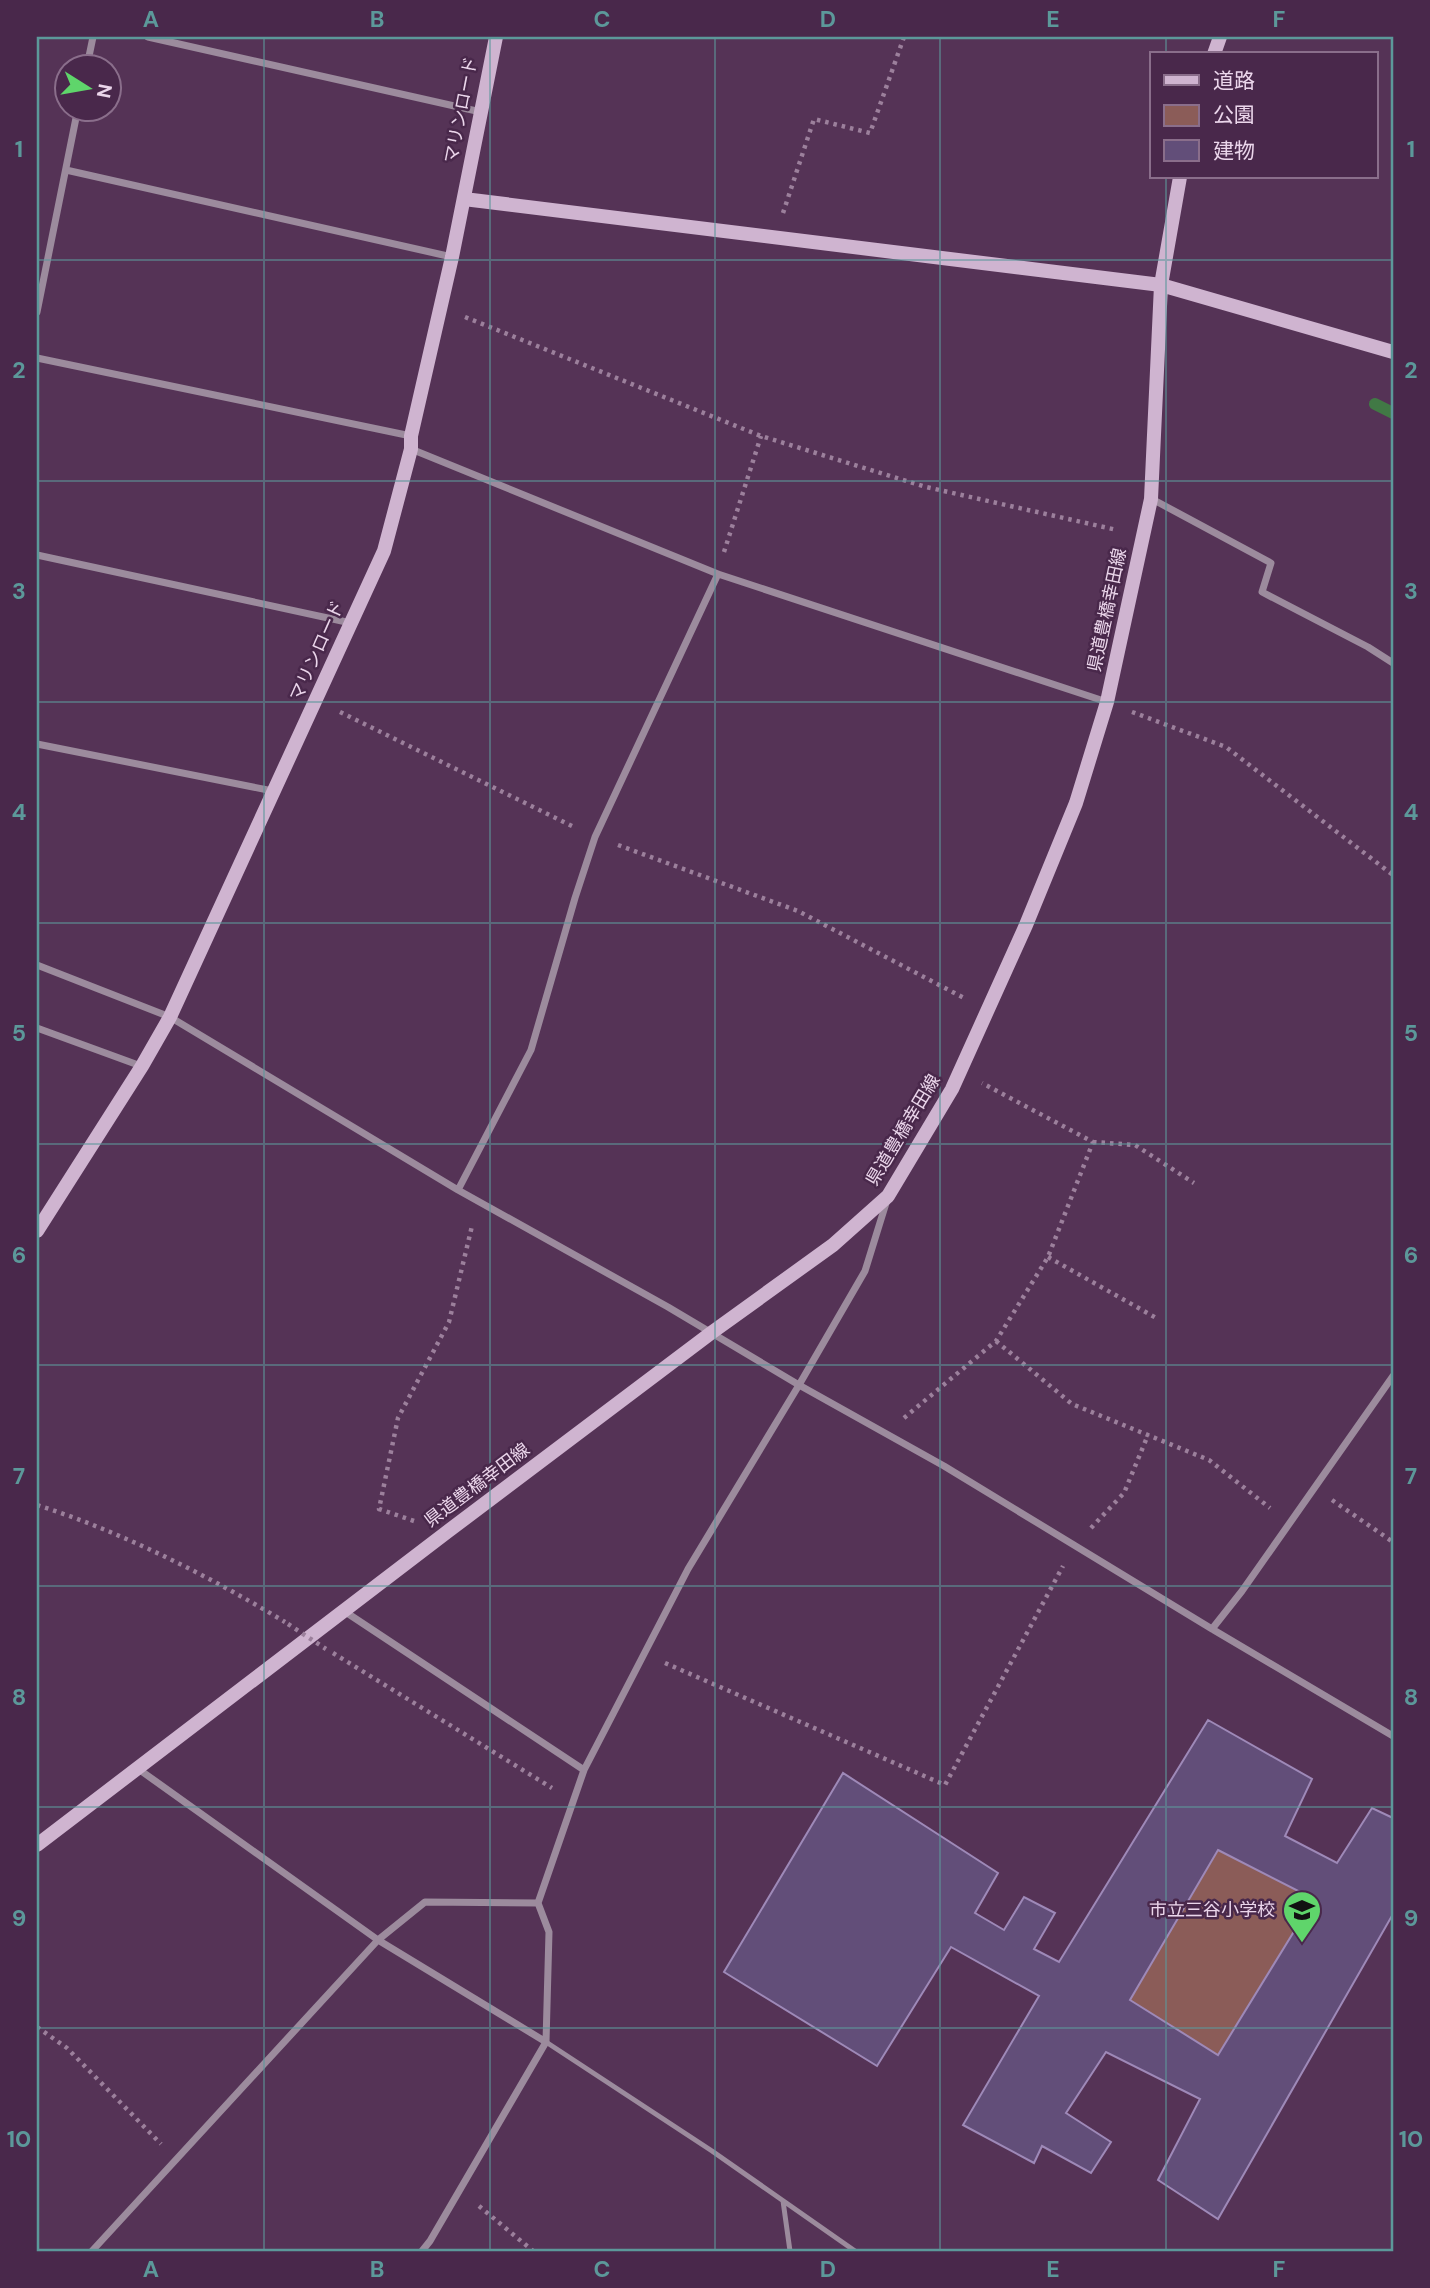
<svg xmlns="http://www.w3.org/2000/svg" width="1430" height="2288" font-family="'DM Sans','Noto Sans JP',sans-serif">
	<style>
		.green { fill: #8b5c58 }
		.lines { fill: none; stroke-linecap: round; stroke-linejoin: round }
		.stream { stroke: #417945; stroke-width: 12 }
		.building { fill: #624e79; stroke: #9e89b8; stroke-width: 2; fill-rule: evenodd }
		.path { stroke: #9c809c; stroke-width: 4.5; stroke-dasharray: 3.5 5; stroke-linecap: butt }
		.lane { stroke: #9c8b9d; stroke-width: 5 }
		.street { stroke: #9c8b9d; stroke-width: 7 }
		.secondary { stroke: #cfb4d0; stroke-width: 14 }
		.path-bridge { stroke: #9c809c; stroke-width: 4.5; stroke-dasharray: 3.5 5; stroke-linecap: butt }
		.grid { fill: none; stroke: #5c989a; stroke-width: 2; stroke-opacity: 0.55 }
		.labels { text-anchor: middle; stroke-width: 5; stroke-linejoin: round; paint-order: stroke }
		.street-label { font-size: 18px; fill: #ebd6eb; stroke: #49284b }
		.poi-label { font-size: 18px; fill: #ebd6eb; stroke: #49284b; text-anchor: end }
		.neatline { fill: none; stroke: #5c989a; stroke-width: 2.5 }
		.grid-label { font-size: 23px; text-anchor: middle; font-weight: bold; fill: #5c989a }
	</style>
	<rect width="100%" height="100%" fill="#553356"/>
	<!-- green -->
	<path class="green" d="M1218,1850l96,49 -96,156 -88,-55z"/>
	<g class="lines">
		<!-- stream -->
		<path class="stream" d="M1375,404l18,9"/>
	</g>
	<!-- building -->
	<path class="building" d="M1208,1720l104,59 -27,57 52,27 35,-55 21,10v96l-175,305 -60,-39 42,-81 -94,-47 -40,61 45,29 -20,31 -49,-27 -8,17 -71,-38 76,-129 -88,-49 -74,119 -153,-94 119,-199 155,100 -23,40 29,17 20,-33 31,16 -21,36 25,13zM1218,1850l96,49 -96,156 -88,-55z"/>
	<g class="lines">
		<!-- path -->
		<path class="path" d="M783,213l31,-94 56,14 34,-96
			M465,317l296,119 165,51 191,43
			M724,552l37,-116
			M340,712l234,115
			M1132,712l94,35 167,128
			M618,845l180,66 166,87
			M1093,1142l42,3 59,38
			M1048,1257l110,62
			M996,1341l76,63 137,56 61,48
			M904,1418l92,-77 52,-84 45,-115 -111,-59
			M1332,1500l61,42
			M37,1505c85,27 172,71 248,117
			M414,1521l-35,-12 19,-91 51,-96 23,-96
			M1091,1528l33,-35 24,-58
			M333,1653l219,135
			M665,1663l280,122 118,-219
			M37,2027l30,21 94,96
			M479,2206l54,45"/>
		<!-- lane -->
		<path class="lane" d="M546,2042l166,109 143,100
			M783,2201l7,50"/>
		<!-- street -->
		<path class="street" d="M148,37l333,75
			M87,66l6,-29
			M66,170l386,87
			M37,312l41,-204
			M37,358l374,78
			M411,449l307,125 389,128
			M1152,499l119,64 -9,29 106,55 25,16
			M37,555l314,68
			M37,744l236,47
			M37,965l133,52 288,173 210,117 131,78 145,81 268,163 181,107
			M37,1028l104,38
			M458,1190l73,-140 44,-152 20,-61 123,-263
			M344,1611l240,159
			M1212,1629l30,-38 151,-215
			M137,1768l241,172 168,102
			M92,2251l286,-311 47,-38 113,1
			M422,2251l8,-10 116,-199 3,-110 -11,-29 46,-133 104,-201 111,-184 66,-114 22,-71"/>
		<!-- secondary -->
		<path class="secondary" d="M1214,54l6,-17
			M464,199l697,86 232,67
			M37,1231l105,-165 28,-49 214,-466 27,-102v-13l41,-179 44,-220
			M37,1845l410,-313 264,-199 122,-88 55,-49 64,-107 74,-164 50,-122 31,-101 44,-203 10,-214 19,-108"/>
		<!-- path-bridge -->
		<path class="path-bridge" d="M288,1624l38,25"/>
	</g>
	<!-- grid -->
	<path class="grid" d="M264,37v2214M490,37v2214M715,37v2214M940,37v2214M1166,37v17M1166,177v2074M37,260h1356M37,481h1356M37,702h1356M37,923h1356M37,1144h1356M37,1365h1356M37,1586h1356M37,1807h1356M37,2028h1356"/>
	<!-- icons -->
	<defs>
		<symbol id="school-pin" viewBox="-11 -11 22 30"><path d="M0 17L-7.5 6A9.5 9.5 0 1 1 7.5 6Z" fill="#5fd56b" stroke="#49284b"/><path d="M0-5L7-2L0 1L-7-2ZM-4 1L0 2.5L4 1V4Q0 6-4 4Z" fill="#111"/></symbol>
	</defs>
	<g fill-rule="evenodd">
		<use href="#school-pin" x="1280" y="1888" width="44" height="60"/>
	</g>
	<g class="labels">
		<!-- street labels -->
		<g class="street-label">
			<text transform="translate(461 110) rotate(-79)" y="6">マリンロード</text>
			<text transform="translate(1107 610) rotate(-78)" y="6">県道豊橋幸田線</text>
			<text transform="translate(317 651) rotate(-66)" y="6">マリンロード</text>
			<text transform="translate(903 1130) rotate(-59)" y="6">県道豊橋幸田線</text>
			<text transform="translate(477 1485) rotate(-37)" y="6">県道豊橋幸田線</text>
		</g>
		<!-- poi labels -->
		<g class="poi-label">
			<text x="1275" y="1916">市立三谷小学校</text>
		</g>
	</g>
	<!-- border -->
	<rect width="1430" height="2288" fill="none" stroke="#49284b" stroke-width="77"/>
	<!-- legend -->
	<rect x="1150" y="52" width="228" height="126" fill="#49284b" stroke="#8a6e8b" stroke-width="2"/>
	<rect x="1164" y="75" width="35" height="10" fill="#cfb4d0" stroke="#8a6e8b" stroke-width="2"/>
	<text x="1213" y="88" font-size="21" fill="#ebd6eb">道路</text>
	<rect x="1164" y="105" width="35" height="21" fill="#8b5c58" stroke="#8a6e8b" stroke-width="2"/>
	<text x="1213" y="122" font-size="21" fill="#ebd6eb">公園</text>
	<rect x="1164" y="140" width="35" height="21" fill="#624e79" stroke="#8a6e8b" stroke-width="2"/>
	<text x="1213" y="158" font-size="21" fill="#ebd6eb">建物</text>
	<!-- north arrow -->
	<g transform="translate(88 88) rotate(101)"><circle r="33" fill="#49284b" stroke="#8a6e8b" stroke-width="2"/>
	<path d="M0-5L12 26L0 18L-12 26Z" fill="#5fd56b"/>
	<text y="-10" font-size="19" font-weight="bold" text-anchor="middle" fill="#ebd6eb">N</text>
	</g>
	<rect x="38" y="38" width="1354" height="2212" class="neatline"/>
	<g class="grid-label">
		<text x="151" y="27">A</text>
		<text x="377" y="27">B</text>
		<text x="602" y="27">C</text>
		<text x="828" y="27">D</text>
		<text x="1053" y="27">E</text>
		<text x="1279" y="27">F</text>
		<text x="19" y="157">1</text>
		<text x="1411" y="157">1</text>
		<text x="19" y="378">2</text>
		<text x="1411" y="378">2</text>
		<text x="19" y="599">3</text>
		<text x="1411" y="599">3</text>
		<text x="19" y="820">4</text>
		<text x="1411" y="820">4</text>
		<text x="19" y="1041">5</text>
		<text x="1411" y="1041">5</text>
		<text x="19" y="1263">6</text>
		<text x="1411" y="1263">6</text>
		<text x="19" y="1484">7</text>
		<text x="1411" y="1484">7</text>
		<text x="19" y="1705">8</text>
		<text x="1411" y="1705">8</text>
		<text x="19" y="1926">9</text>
		<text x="1411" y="1926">9</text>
		<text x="19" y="2147">10</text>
		<text x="1411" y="2147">10</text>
		<text x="151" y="2277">A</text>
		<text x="377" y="2277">B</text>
		<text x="602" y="2277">C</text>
		<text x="828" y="2277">D</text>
		<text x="1053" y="2277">E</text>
		<text x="1279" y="2277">F</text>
	</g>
</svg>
